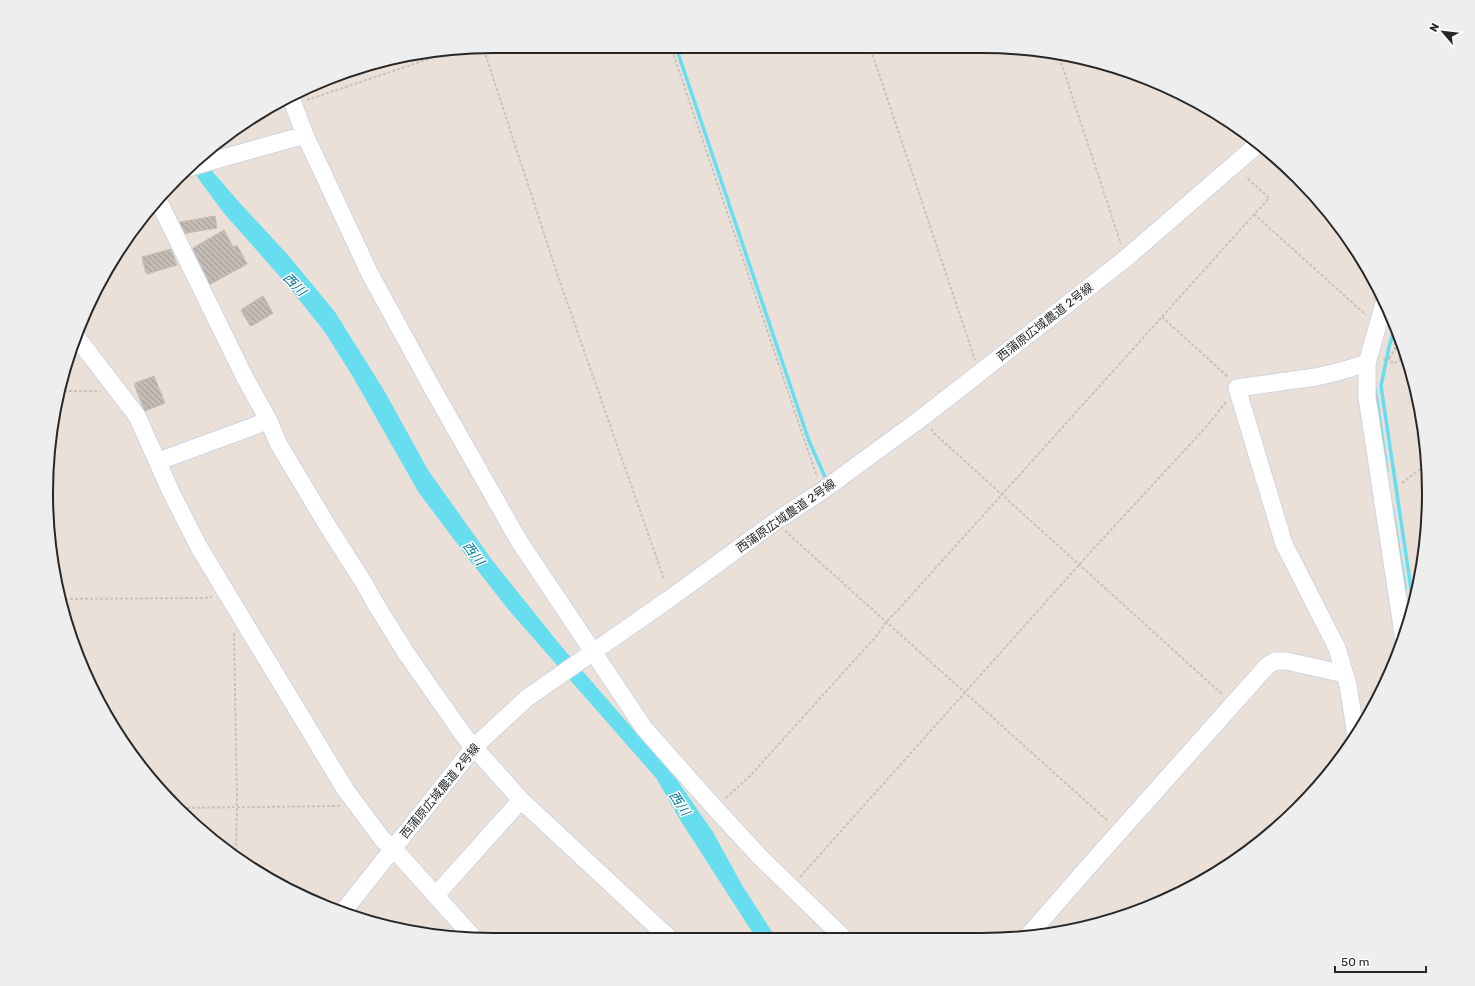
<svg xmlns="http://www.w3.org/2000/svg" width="1475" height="986" font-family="Rubik,'Noto Sans JP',sans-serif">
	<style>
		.water { fill: #67def0 }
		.shadow { fill: #0003 }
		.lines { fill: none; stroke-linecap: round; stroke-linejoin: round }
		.stream { stroke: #67def0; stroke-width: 3.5 }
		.building { fill: url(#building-back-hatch); stroke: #c6bcb2 }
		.minor-casing { stroke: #ced4e1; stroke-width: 19 }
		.path { stroke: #c3c3c3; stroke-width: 2; stroke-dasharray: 3 2; stroke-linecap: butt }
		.minor { stroke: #fff; stroke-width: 17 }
		.labels { text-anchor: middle; stroke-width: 3; stroke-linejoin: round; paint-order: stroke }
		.street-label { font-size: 12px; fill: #272727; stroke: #fff }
		.water-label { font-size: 13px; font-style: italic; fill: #0a7a99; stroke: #fff }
		.rim { fill: none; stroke: #272727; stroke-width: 2 }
	</style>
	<defs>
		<pattern id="building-back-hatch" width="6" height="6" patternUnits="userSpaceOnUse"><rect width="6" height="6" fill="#c2bcb4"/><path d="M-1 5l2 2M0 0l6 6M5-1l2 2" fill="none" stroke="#9e9992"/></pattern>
	</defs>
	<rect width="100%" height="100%" fill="#ebe0d8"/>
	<!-- water -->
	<path class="water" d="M202,154l11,18 26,30 49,53 47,57 50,80 43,78 64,90 69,86 116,134 36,52 29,53 34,53h-20l-74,-115 -26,-45 -149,-170 -39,-50 -49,-65 -66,-116 -29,-46 -35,-44 -66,-75 -23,-31 -10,-16z"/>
	<!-- shadow -->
	<path class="shadow" d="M181,222l35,6 -32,6 -4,-10z
		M224,231l9,17 12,17 -36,20 -17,-35z
		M143,258l33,7 -30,9 -4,-14z
		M242,309l29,5 -21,12 -9,-15z
		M154,377l8,27 -18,7 -10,-26z"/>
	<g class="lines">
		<!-- stream -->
		<path class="stream" d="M677,50l132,391 16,36
			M1395,327l-6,20 -8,39 32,216
			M1375,388l12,83
			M1392,506l13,83"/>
	</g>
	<!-- building -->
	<path class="building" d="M215,216l2,12 -32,5 -5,-10v-1z
		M224,230l9,17 4,-2 10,19 -37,20 -17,-36z
		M171,249l6,16 -30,9 -5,-17z
		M263,296l10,17 -21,13 -10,-17z
		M154,376l11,27 -20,8 -10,-28z"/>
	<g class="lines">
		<defs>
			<path id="minor" d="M291,98l14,37 65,139 65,119 84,148 125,187 70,79 48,52 82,79
				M187,168l118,-33
				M158,200l87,178 23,41 10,24 49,82 37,58 11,20 31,50 35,50 24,34 56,63 147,137
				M1385,300l-18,63v34l37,243
				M75,335l62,81 34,76 29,57 145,240 38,51 10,8 79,88
				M158,463l9,-5 90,-33 11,-6
				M1356,736l-8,-51 -11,-37 -53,-104 -47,-156 79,-11 25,-6 26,-8
				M436,895l85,-95
				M342,913l132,-166 53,-49 145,-101 104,-76 46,-30 101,-74 202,-158 133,-115
				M1028,936l60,-69 179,-201 8,-5h11l59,13"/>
		</defs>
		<!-- minor casing -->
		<use href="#minor" class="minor-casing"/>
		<!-- path -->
		<path class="path" d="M484,50l76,232 104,297
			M672,50l145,427
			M871,50l104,310
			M1058,53l63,191
			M307,100l148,-50
			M1254,214l112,101
			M1162,317l66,60
			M1395,350v-15l1,-5
			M1389,358l6,-8 6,-6
			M1383,360l6,-2 4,6 13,-8
			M59,391h41
			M931,429l4,5 288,261
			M1402,483l26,-20
			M785,531l324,291
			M60,599l143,-1 9,-1
			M234,633l3,167 -1,54
			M726,798l24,-22 128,-142 8,-12 11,-11 372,-413 -23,-21
			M177,808l163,-2
			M800,877l286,-320 120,-130 20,-25"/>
		<!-- minor -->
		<use href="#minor" class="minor"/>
	</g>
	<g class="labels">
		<!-- street labels -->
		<g class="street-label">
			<text transform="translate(1045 322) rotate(-38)" y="4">西蒲原広域農道 2号線</text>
			<text transform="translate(786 516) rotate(-35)" y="4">西蒲原広域農道 2号線</text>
			<text transform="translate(440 791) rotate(-51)" y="4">西蒲原広域農道 2号線</text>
		</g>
		<!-- water labels -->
		<g class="water-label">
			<text transform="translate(295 284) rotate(45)" y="5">西川</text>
			<text transform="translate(474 553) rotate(53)" y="5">西川</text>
			<text transform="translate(680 803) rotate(56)" y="5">西川</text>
		</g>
	</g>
	<!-- crop -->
	<path d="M0 0H1475V986H0ZM493 53H982A440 440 0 0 1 1422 493V493A440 440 0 0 1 982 933H493A440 440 0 0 1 53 493V493A440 440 0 0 1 493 53Z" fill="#eee" fill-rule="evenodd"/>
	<path class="rim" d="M493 53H982A440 440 0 0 1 1422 493V493A440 440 0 0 1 982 933H493A440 440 0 0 1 53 493V493A440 440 0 0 1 493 53Z"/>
	<!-- north arrow -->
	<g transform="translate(1443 32) rotate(298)" stroke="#ffffff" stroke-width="3" paint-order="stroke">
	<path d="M0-3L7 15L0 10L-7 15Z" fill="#272727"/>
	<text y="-6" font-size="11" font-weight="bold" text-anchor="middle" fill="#272727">N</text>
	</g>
	<!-- scale -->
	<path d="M1335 966v6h91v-6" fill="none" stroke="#272727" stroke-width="2"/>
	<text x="1341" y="966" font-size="12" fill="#272727" stroke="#ffffff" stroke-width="3" paint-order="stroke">50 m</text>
</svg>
